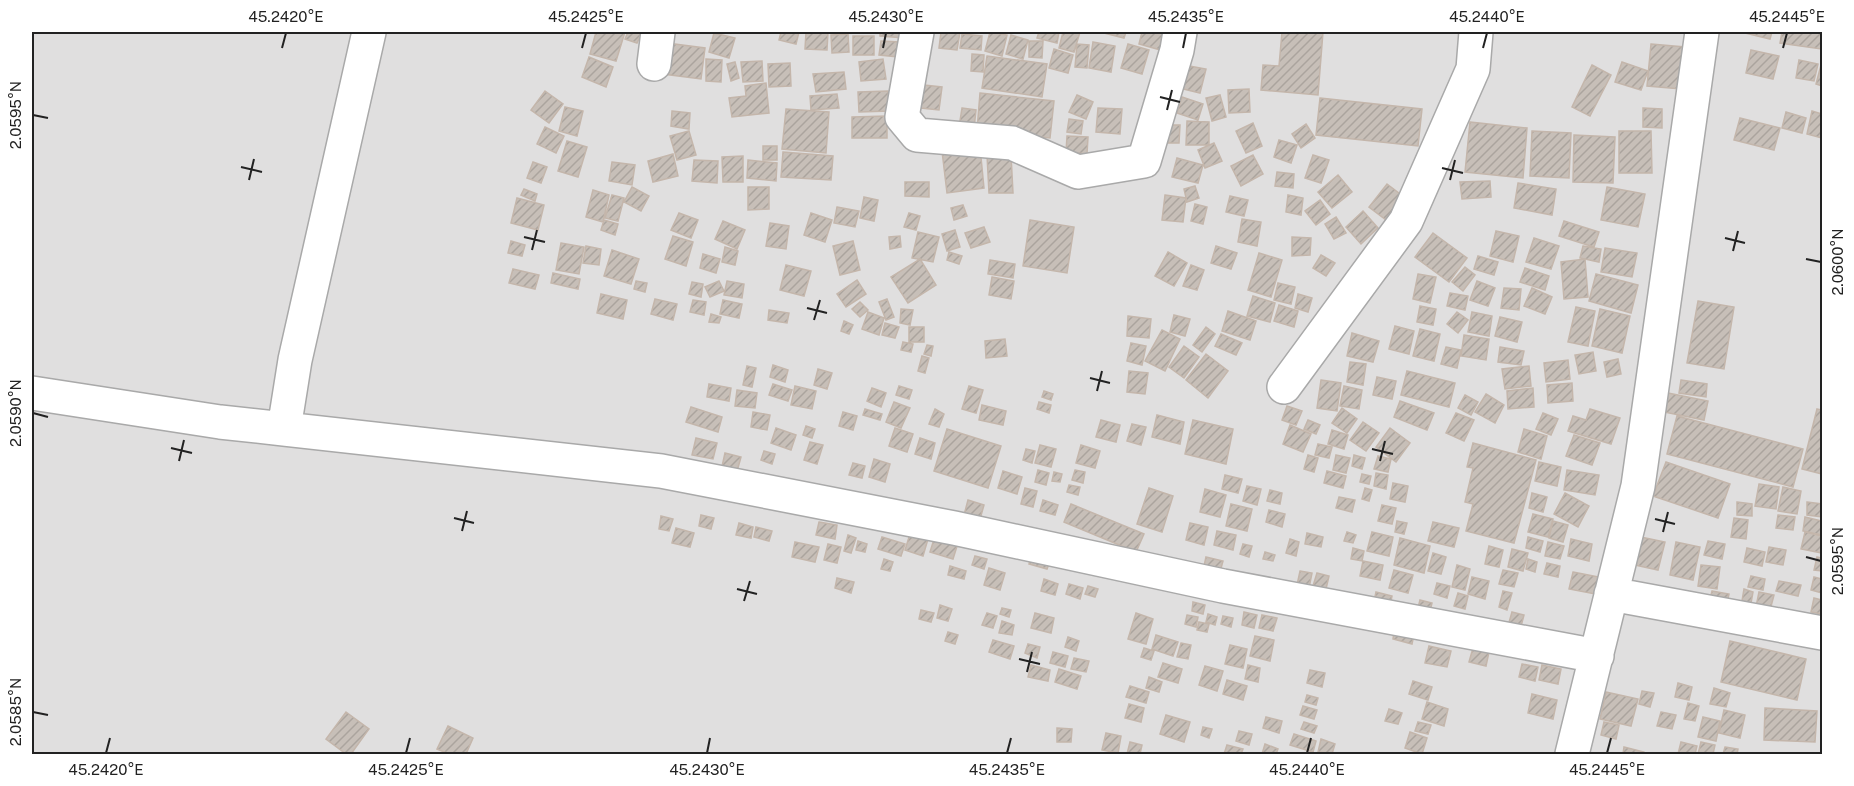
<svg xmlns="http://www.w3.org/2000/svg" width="1854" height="786" font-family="'Public Sans',sans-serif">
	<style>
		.residential { fill: #e0dfdf }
		.building { fill: url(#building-hatch); stroke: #c4b6ab; stroke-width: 1.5 }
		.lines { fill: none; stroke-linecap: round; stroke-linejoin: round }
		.minor-casing { stroke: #a9a9a9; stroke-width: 36 }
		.minor { stroke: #fff; stroke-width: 33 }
		.ticks { fill: none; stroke: #222; stroke-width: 2 }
		.neatline { fill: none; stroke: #222; stroke-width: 2 }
		.ticks-label { font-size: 15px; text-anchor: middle; fill: #222 }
	</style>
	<defs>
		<pattern id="building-hatch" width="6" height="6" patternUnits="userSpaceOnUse" patternTransform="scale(1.5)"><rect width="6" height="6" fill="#c7bfb8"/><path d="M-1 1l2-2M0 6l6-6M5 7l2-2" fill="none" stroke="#aba49e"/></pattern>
	</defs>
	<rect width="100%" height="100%" fill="#f2efe9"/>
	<!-- residential -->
	<path class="residential" d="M32,32h1790v722h-1790z"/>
	<!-- building -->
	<path class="building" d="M596,32h29l-9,29 -26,-7z
		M628,32h14l-5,11 -12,-4z
		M781,32h18l-3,12 -17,-4z
		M806,32h22l-1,18 -22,-1z
		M880,32h24v6l-24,-2z
		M941,32h19l-3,18 -18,-2z
		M990,32l17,3 -5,21 -17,-5z
		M1039,32h20l-2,11 -20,-5z
		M1063,32h17l-6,20 -15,-4z
		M1100,32h26l-2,6z
		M1142,32h27l-5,19 -25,-7z
		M1282,32h41l-5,63 -57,-5 2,-25 16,1z
		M1741,32h31l-2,7z
		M1782,32h40l-1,17 -41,-6z
		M714,33l21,5 -6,20 -20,-6z
		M848,34l1,18 -17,1 -1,-18z
		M962,34l20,2 -1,14 -21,-2z
		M1011,35l17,5 -5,19 -17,-5z
		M853,36h21v19h-21z
		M881,41l18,1 -1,15 -19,-2z
		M1029,41h14l-1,17 -13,-1z
		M1093,42l22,4 -4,26 -22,-4z
		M667,43l38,5 -4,31 -38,-5z
		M1077,44l12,1 -2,23 -12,-1z
		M1128,44l21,6 -7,24 -21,-6z
		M1651,44l34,3 -4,42 -34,-3z
		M1054,49l19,6 -5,18 -19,-5z
		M1751,50l28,6 -6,23 -27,-6z
		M972,54l12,1 -1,17 -12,-1z
		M987,56l60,8 -5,33 -60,-9z
		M589,57l24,10 -7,20 -24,-10z
		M706,59l16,1 -1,22 -15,-1z
		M883,59l3,20 -25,2 -2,-19z
		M1799,60l19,4 -4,17 -18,-3z
		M762,61l1,20 -20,1 -2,-20z
		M735,62l4,16 -8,3 -4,-17z
		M1622,62l26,9 -7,19 -26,-8z
		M790,63l1,23 -22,1 -1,-23z
		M1184,65l22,4 -6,24 -21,-5z
		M1592,65l19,10 -21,41 -18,-9z
		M1821,65h1v21l-6,-2z
		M844,72l2,17 -30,3 -3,-18z
		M766,83l3,30 -37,4 -3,-19 17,-2 -1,-10z
		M924,85l18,2 -3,23 -18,-2z
		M1249,89l1,23 -21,1 -1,-23z
		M545,91l18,13 -14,19 -18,-13z
		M888,91l2,20 -31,1 -1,-20z
		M980,93l74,8 -4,37 -73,-8z
		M837,94l2,14 -28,2 -1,-14z
		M1077,95l16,7 -7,17 -17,-7z
		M1220,95l6,22 -14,4 -6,-23z
		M1182,97l21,7 -5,16 -21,-7z
		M1320,98l102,11 -4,37 -102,-11z
		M565,107l18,4 -6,25 -18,-5z
		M962,108l14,2 -2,19 -15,-2z
		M1098,108l24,1 -2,25 -24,-2z
		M1643,108l19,1v19l-19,-1z
		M786,109l43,3 -3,41 -44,-4z
		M672,111l18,2 -1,16 -18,-3z
		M1812,111l10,3v24l-15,-4z
		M1786,112l20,6 -4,15 -20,-5z
		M887,116v22h-35v-21z
		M1740,118l40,10 -6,22 -40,-10z
		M1069,119l14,2 -2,13 -14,-2z
		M1187,121l22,1v23h-23z
		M1470,122l57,6 -4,50 -58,-6z
		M1253,123l9,23 -16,7 -10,-22z
		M1306,124l9,14 -14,10 -9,-14z
		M1166,125h14l-1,18h-14z
		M545,127l19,9 -8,17 -19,-9z
		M689,131l7,24 -19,5 -7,-24z
		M1532,131l39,2 -2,45 -39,-2z
		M1619,131h32l1,42h-33z
		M1574,135l41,2 -2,46 -40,-1z
		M1067,136l21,1 -1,17 -21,-2z
		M1279,140l18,5 -6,18 -17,-6z
		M567,141l20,6 -9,30 -20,-6z
		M1214,143l8,18 -17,7 -7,-18z
		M763,146h14v14h-14z
		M980,147l4,41 -37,5 -5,-42z
		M783,152l50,4 -2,24 -50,-3z
		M673,154l5,22 -25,6 -5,-21z
		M987,155h24l2,38h-24z
		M1253,155l10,19 -22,12 -10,-20z
		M1313,155l16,5 -8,23 -16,-5z
		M743,156v26h-20l-1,-25z
		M1177,158l26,7 -5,18 -26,-6z
		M694,160l24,1 -1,22 -25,-2z
		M748,160l29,3 -1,18 -29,-3z
		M533,162l14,5 -6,16 -14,-5z
		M612,162l23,3 -3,20 -23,-4z
		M1277,172l17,2 -1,14 -18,-2z
		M1338,175l14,17 -20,16 -14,-16z
		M1490,181l1,16 -29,2 -2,-17z
		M905,182h24v15l-24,-1z
		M1518,183l38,6 -4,26 -38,-7z
		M1387,184l17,13 -18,23 -17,-13z
		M1195,186l4,12 -12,4 -3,-13z
		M632,187l17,9 -8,15 -17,-9z
		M748,187h21v22l-21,1z
		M1607,187l38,7 -7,33 -37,-7z
		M524,189l13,5 -2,7 -14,-6z
		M593,190l16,5 -6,27 -17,-5z
		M612,195l12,3 -6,23 -13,-3z
		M1165,195l21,3 -3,24 -21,-2z
		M1288,195l15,3 -2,17 -15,-3z
		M1230,196l18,4 -4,16 -18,-4z
		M864,197l14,3 -4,21 -14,-3z
		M517,198l27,7 -6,25 -27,-7z
		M1320,200l10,14 -14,11 -11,-14z
		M1195,204l12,3 -4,17 -12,-3z
		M963,205l4,11 -13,4 -3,-12z
		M837,207l22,4 -4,16 -21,-4z
		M1363,211l15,17 -17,16 -15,-17z
		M679,213l19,7 -7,18 -20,-8z
		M811,213l21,7 -7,22 -21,-7z
		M909,213l11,3 -4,14 -12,-3z
		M1336,217l10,16 -12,6 -9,-15z
		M1242,219l19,3 -4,24 -19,-4z
		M604,220l14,4 -3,11 -14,-5z
		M1030,220l44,7 -7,46 -44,-7z
		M723,221l22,9 -8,19 -22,-10z
		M1564,221l35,11 -5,15 -35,-11z
		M770,223l19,3 -3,23 -20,-3z
		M984,227l6,15 -19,6 -6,-15z
		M955,230l5,17 -13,4 -5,-17z
		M1496,231l23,5 -6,26 -23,-6z
		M918,232l21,5 -6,25 -21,-4z
		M1433,233l34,25 -18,24 -34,-25z
		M673,236l20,6 -7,24 -21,-7z
		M900,236l1,11 -11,2 -1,-12z
		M1292,237l19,1 -1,17 -18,1z
		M1534,238l25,8 -8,23 -25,-7z
		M511,241l14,4 -3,11 -14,-3z
		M853,241l7,29 -20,5 -7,-29z
		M561,243l23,4 -5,27 -23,-4z
		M586,246l15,3 -2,16 -16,-2z
		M1216,246l21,7 -6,16 -20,-6z
		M1583,246l18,3 -2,13 -19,-4z
		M725,247l13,4 -3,14 -13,-3z
		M1605,248l32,5 -5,24 -31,-5z
		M612,250l27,9 -8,25 -27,-8z
		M949,252l13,4 -3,8 -12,-4z
		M1168,252l19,11 -13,23 -19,-10z
		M1259,253l23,7 -11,37 -23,-7z
		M703,254l17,5 -4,14 -16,-5z
		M1321,255l14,8 -9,13 -13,-8z
		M1478,256l20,6 -4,13 -20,-6z
		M920,259l16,26 -28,18 -17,-26z
		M1585,259l3,38 -24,2 -3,-37z
		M990,260l25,4 -2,14 -25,-4z
		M786,265l25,6 -7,25 -24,-6z
		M1191,265l13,5 -7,20 -14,-4z
		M1465,267l10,8 -12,16 -11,-9z
		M1525,268l24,8 -4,14 -25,-8z
		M513,269l26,6 -4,14 -26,-6z
		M553,273l27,6 -2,10 -27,-6z
		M1418,274l18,3 -6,26 -17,-4z
		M1596,274l42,11 -7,28 -42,-12z
		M992,277l22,4 -3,18 -22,-4z
		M857,280l9,14 -20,13 -9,-13z
		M636,281l11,2 -2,9 -11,-3z
		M719,281l5,10 -14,6 -5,-10z
		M727,281l17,3 -2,14 -18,-3z
		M1477,281l18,7 -7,18 -18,-6z
		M692,282l11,2 -2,13 -12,-3z
		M1278,283l17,4 -4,17 -17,-4z
		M1504,288l17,1 -2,21 -18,-2z
		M1532,288l20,9 -7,17 -21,-8z
		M1450,293l18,3 -3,14 -18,-4z
		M601,294l26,6 -4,19 -26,-6z
		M1298,294l14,4 -4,14 -13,-4z
		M1253,296l22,7 -5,19 -23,-6z
		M655,299l22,5 -4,16 -22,-6z
		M887,299l7,18 -8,3 -7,-18z
		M693,300l13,2 -2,13 -14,-3z
		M723,300l19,4 -3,14 -19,-4z
		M1698,301l36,6 -10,62 -37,-6z
		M860,302l8,8 -8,7 -8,-8z
		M1279,305l19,6 -4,16 -20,-6z
		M1420,306l16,3 -3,16 -16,-3z
		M1576,307l19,4 -7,35 -20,-4z
		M901,309l12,1 -3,15 -10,-2z
		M1600,309l30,7 -8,37 -30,-7z
		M769,310l20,3 -2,10 -19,-3z
		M1228,311l28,10 -6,19 -28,-9z
		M868,312l16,6 -5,17 -17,-6z
		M1457,312l11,8 -10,13 -11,-9z
		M1472,312l20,4 -3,20 -21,-4z
		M711,314l10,3 -2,6 -10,-1z
		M1174,315l16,4 -5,17 -15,-4z
		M1128,316l23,3 -2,19 -22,-2z
		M1500,317l22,5 -5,20 -22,-6z
		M844,321l9,4 -4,9 -8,-3z
		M885,323l14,4 -4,11 -13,-3z
		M1395,326l19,5 -5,23 -20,-5z
		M909,327h15v15h-15z
		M1206,327l9,7 -13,18 -9,-7z
		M1420,329l20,5 -6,27 -21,-5z
		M1162,330l18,9 -15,32 -20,-10z
		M1352,333l27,8 -6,21 -26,-6z
		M1221,334l21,9 -6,12 -21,-9z
		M1464,335l25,4 -3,21 -25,-4z
		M1005,339l2,17 -21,2 -1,-17z
		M903,342l10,2 -2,8 -10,-2z
		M1131,343l15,3 -4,19 -15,-4z
		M927,345l6,1 -2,10 -7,-2z
		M1184,346l15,11 -15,21 -15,-11z
		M1446,347l15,3 -4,18 -16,-4z
		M1500,347l24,4 -3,14 -23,-3z
		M1593,352l3,19 -17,3 -4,-19z
		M1206,354l22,17 -20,27 -22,-18z
		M922,356l7,2 -4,15 -7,-2z
		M1618,359l3,15 -14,3 -3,-15z
		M1568,360l2,19 -24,3 -2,-19z
		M1350,362l16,2 -3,21 -16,-3z
		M773,365l15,5 -3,12 -15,-5z
		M747,366l9,2 -4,19 -9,-2z
		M1529,366l2,20 -26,3 -3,-20z
		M818,369l14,4 -5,16 -13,-4z
		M1129,371l19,2 -3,21 -18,-2z
		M1407,371l48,12 -6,24 -48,-12z
		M1377,377l19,4 -4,18 -19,-4z
		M1321,380l20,3 -4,28 -20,-3z
		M1681,380l26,4 -1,13 -27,-4z
		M1572,383l1,18 -25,2 -1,-18z
		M709,384l22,4 -2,13 -22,-4z
		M773,384l19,6 -4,11 -19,-6z
		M795,386l21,5 -4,18 -21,-4z
		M899,386l13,4 -3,9 -13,-4z
		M969,386l14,4 -7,23 -14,-4z
		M1344,386l18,4 -3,19 -19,-3z
		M872,388l14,5 -5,14 -14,-6z
		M1533,388l1,19 -26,2 -1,-18z
		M737,390l20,3 -2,15 -20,-2z
		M1044,391l9,3 -2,6 -9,-3z
		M1668,393l40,8 -4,19 -40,-8z
		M1486,394l18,11 -9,18 -20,-11z
		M1465,395l13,7 -7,13 -13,-7z
		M1400,401l34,12 -7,17 -33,-13z
		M894,402l16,6 -9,20 -15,-6z
		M1039,402l12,3 -2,8 -12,-4z
		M982,405l24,6 -3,14 -24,-5z
		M1287,406l15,5 -6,14 -14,-5z
		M691,407l31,10 -4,15 -32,-10z
		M1342,408l15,11 -10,14 -15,-10z
		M865,409l17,5 -2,6 -17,-5z
		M935,409l9,5 -5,13 -10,-3z
		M1590,409l30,9 -9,26 -43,-13 5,-15 13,4z
		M1817,409l5,1v64l-20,-5z
		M753,412l17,3 -3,15 -16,-3z
		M843,412l14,4 -4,14 -14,-4z
		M1456,413l18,7 -10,21 -18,-8z
		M1543,413l15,6 -7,16 -15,-6z
		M1157,415l27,7 -4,22 -28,-7z
		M1677,416l126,33 -10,38 -126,-33z
		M1101,420l19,5 -4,17 -20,-5z
		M1193,420l40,9 -7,35 -41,-10z
		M1308,420l12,5 -4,9 -12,-5z
		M1363,422l16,11 -13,18 -16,-11z
		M1132,424l14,3 -5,18 -14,-4z
		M1290,425l21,9 -8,18 -20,-8z
		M806,426l9,3 -3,9 -9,-3z
		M776,428l20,7 -5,15 -20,-7z
		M895,428l18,6 -6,18 -18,-6z
		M1390,428l20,15 -14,19 -20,-15z
		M947,429l54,17 -13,42 -54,-17z
		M1524,429l23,7 -6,23 -23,-7z
		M1332,430l16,5 -4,14 -16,-5z
		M1574,435l26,8 -8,22 -26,-9z
		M696,438l21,5 -4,16 -21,-4z
		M920,438l15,5 -4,16 -16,-5z
		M810,442l13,3 -6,19 -13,-4z
		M1473,443l63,17 -22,83 -48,-12 7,-27 -8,-2 8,-34 -6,-1z
		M1318,444l14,3 -3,11 -14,-3z
		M1040,445l16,4 -5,18 -16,-4z
		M1081,445l19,6 -5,17 -19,-5z
		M1026,449l9,2 -3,12 -9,-3z
		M764,451l11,3 -3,10 -11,-4z
		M725,453l16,4 -5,18 -15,-4z
		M1308,455l10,3 -4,14 -10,-3z
		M1336,455l14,3 -4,15 -13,-3z
		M1354,455l11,3 -3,11 -10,-3z
		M1378,456l13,3 -3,13 -14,-3z
		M874,459l16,5 -5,18 -16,-5z
		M1539,462l22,5 -4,19 -22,-5z
		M1666,462l64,22 -12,34 -65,-22z
		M853,463l12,3 -3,12 -13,-3z
		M1038,470l11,3 -3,12 -11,-3z
		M1075,470l10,2 -2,11 -11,-3z
		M1567,470l32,5 -4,20 -31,-5z
		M1003,471l19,6 -5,17 -19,-6z
		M1327,471l19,5 -3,12 -19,-5z
		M1054,472l8,2 -2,8 -8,-1z
		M1376,473l12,2 -2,14 -12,-3z
		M1362,474l9,2 -2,8 -9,-2z
		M1225,475l17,4 -4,14 -16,-4z
		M1393,483l15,3 -3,16 -15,-3z
		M1759,484l20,3 -3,22 -21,-3z
		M1069,485l11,2 -2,8 -11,-3z
		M1247,486l14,3 -4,16 -14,-4z
		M1783,487l18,4 -4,23 -19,-3z
		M1025,488l12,3 -4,16 -12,-3z
		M1149,488l24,8 -11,36 -25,-8z
		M1365,488l7,2 -3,11 -7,-2z
		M1205,489l21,6 -6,22 -20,-5z
		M1270,490l12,3 -2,11 -13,-3z
		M1532,493l15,4 -4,15 -14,-4z
		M1565,493l24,13 -11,21 -24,-13z
		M1339,497l16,3 -3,12 -16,-4z
		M968,500l16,5 -4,14 -16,-4z
		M1043,500l15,5 -3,10 -15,-4z
		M1737,502l15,2v12l-15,-1z
		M1807,502l15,2v13l-15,-2z
		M1071,504l73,30 -8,18 -72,-30z
		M1231,504l21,5 -5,22 -21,-5z
		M1382,505l14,3 -4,16 -14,-3z
		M1269,510l16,4 -3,13 -16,-5z
		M1533,514l20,5 -5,18 -20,-5z
		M701,515l13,3 -3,11 -12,-3z
		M1778,515l17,2 -2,13 -17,-2z
		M661,516l12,3 -4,12 -10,-2z
		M1805,517l17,4v14l-19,-4z
		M1734,518l14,2 -2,19 -15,-2z
		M1397,521l10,2 -3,11 -9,-2z
		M1553,521l15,4 -5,17 -14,-4z
		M819,522l18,3 -2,14 -19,-4z
		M1433,522l26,6 -5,19 -26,-6z
		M739,523l14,4 -2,11 -15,-3z
		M1190,523l18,4 -4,18 -18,-5z
		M756,527l16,4 -3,10 -15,-4z
		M676,528l18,5 -4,14 -18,-4z
		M1217,531l19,4 -3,15 -19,-5z
		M1347,532l9,3 -3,8 -9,-2z
		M1372,532l21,5 -4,19 -22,-5z
		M1805,532l17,4v17l-21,-4z
		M1307,533l16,4 -2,10 -16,-3z
		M910,534l18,5 -5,17 -18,-6z
		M848,535l8,3 -5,15 -7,-2z
		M935,536l23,7 -5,16 -23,-7z
		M1636,536l29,6 -7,28 -28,-6z
		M882,537l23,7 -4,12 -23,-7z
		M1528,537l15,4 -3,11 -14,-4z
		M1400,538l30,8 -6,27 -30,-8z
		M1290,539l9,3 -3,14 -10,-3z
		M1571,539l21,5 -3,17 -21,-5z
		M858,541l9,3 -2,8 -9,-2z
		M1708,541l17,3 -3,15 -18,-4z
		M795,542l24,5 -4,15 -23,-5z
		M1548,542l16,4 -4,13 -15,-3z
		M1676,542l24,5 -7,33 -23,-5z
		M828,544l13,3 -4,16 -13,-3z
		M1243,544l9,2 -3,11 -9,-3z
		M1489,546l14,4 -4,17 -14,-3z
		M1769,547l17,3 -3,15 -17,-3z
		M1353,548l11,3 -2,10 -11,-2z
		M1747,548l18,4 -3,14 -18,-4z
		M1512,549l16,4 -5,18 -15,-4z
		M1033,550l19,6 -5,13 -18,-5z
		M1265,552l10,3 -2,6 -10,-2z
		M1433,553l13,4 -5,17 -13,-3z
		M975,556l12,3 -3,10 -12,-4z
		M1206,557l17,4 -5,18 -16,-4z
		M1817,557l5,1v13l-8,-1z
		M884,559l9,3 -3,9 -9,-2z
		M1528,559l9,3 -2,10 -9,-3z
		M1363,561l20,4 -3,15 -20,-4z
		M1547,563l13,3 -2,11 -14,-3z
		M1457,565l13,4 -5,21 -13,-3z
		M1701,565l19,2 -3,22 -19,-3z
		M950,566l16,5 -2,8 -16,-4z
		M989,568l16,5 -5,17 -16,-5z
		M1394,570l19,5 -5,18 -19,-5z
		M1503,570l15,3 -4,14 -15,-3z
		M1300,571l12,2 -3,15 -12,-3z
		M1573,572l26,5 -4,17 -26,-5z
		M1317,573l12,3 -3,13 -13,-3z
		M1751,576l14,3 -2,11 -15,-3z
		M1472,577l17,4 -4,18 -17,-5z
		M1814,577l8,2v14l-11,-3z
		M837,578l17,4 -3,11 -16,-5z
		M1044,579l14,5 -3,11 -14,-4z
		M1779,581l22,4 -3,11 -22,-5z
		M1437,583l13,3 -3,12 -13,-4z
		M1069,584l14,4 -3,11 -14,-5z
		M1088,586l10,3 -3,8 -10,-3z
		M1744,589l9,3 -2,11 -9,-2z
		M1503,591l9,2 -5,17 -8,-3z
		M1712,591l17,3 -3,13 -17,-4z
		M1376,592l16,4 -3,14 -16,-4z
		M1759,592l15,3 -4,15 -14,-3z
		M1458,593l10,3 -3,13 -11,-3z
		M1814,598l8,2v14l-11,-2z
		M1420,600l12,3 -4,16 -12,-3z
		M1193,602l12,3 -2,9 -11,-3z
		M940,605l12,4 -4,12 -11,-3z
		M1002,608l9,2 -2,7 -9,-3z
		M921,610l13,3 -3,9 -12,-3z
		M1244,612l13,3 -3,13 -12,-3z
		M1512,612l12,3 -4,15 -12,-4z
		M987,613l10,3 -4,12 -11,-3z
		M1035,613l19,5 -3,15 -20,-5z
		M1136,613l17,6 -7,25 -18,-5z
		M1208,614l9,3 -2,8 -9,-3z
		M1187,615l11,2 -2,10 -11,-3z
		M1262,615l15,3 -4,13 -14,-3z
		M1223,616l10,2 -2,9 -10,-3z
		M1002,621l12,4 -2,10 -13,-2z
		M1199,622l10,2 -2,8 -10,-2z
		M1395,625l20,5 -3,14 -19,-5z
		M948,632l10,3 -3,9 -10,-3z
		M1156,635l22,7 -5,14 -21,-7z
		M1255,636l19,4 -4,21 -20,-5z
		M1068,637l11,4 -3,10 -11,-4z
		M993,640l21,6 -4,13 -21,-7z
		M1730,641l76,18 -9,41 -76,-18z
		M1181,643l10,2 -3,14 -11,-2z
		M1028,644l12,3 -3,11 -12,-5z
		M1230,645l17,4 -4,19 -18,-4z
		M1429,646l22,5 -4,16 -22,-4z
		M1144,648l10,3 -3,9 -10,-3z
		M1473,648l16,4 -3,14 -17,-4z
		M1053,652l15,4 -3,11 -15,-4z
		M1074,658l15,3 -3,11 -15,-3z
		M1163,663l19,6 -4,14 -20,-6z
		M1522,664l16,3 -3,14 -16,-4z
		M1031,665l19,5 -2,11 -20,-4z
		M1248,665l12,3 -2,14 -13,-3z
		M1542,665l19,4 -3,15 -19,-4z
		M1205,666l18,5 -6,20 -18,-6z
		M1059,669l22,7 -4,13 -22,-7z
		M1310,670l15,3 -3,14 -15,-4z
		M1149,677l13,5 -3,10 -13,-4z
		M1227,680l20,6 -4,14 -20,-6z
		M1413,681l19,6 -4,13 -19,-6z
		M1678,683l14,4 -3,13 -14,-3z
		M1130,686l19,6 -3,11 -20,-6z
		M1714,688l16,5 -4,14 -16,-3z
		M1642,691l12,2 -4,14 -11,-3z
		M1606,692l32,7 -7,27 -31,-7z
		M1532,694l25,6 -4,19 -25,-6z
		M1307,695l11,3 -2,7 -11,-3z
		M1427,702l21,7 -4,17 -22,-7z
		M1688,703l11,3 -4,15 -11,-2z
		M1129,704l15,4 -3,14 -16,-4z
		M1303,706l14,4 -3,9 -14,-4z
		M1765,708l52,3 -2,31 -51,-2z
		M1389,709l13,4 -4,11 -13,-3z
		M1724,710l21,5 -5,23 -21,-5z
		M346,712l23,17 -18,25h-5l-20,-15z
		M1661,712l15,3 -4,14 -15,-3z
		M1166,715l24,7 -6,20 -24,-8z
		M1266,717l16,4 -3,12 -16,-5z
		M1703,717l17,4 -4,20 -18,-4z
		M1304,722l13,4 -3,7 -13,-4z
		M1418,722l13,3 -3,9 -13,-3z
		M1604,722l15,3 -3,14 -15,-4z
		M448,726l25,12 -7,16h-17l-12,-5z
		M1203,727l9,2 -3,9 -8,-3z
		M1057,728l15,1 -1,13h-14z
		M1239,731l13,3 -3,11 -13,-4z
		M1410,732l17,6 -5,16 -17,-6z
		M1106,733l15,3 -3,17 -16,-3z
		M1294,734l22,7 -3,11 -23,-7z
		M1321,739l14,5 -3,10 -14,-2z
		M1130,742l12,3 -2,9h-13z
		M1681,742l16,4 -2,8h-17z
		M1701,742l14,3 -2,9h-15z
		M1265,744l13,5 -2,5h-14z
		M1227,745l16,4 -2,5h-17z
		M1624,747l20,5v2h-21z
		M1725,747l13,2 -1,5h-14z"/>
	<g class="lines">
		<defs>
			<path id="minor" d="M917,32l-15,85 15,18 95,8 66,29 66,-11 33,-111 3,-18
				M654,64l4,-32
				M1284,387l122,-166 67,-152 3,-37
				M32,393l188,29 64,7 11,-69 74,-328
				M284,429l377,42 293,57 269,58 374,70
				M1611,594l211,39
				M1572,754l66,-268 64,-454"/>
		</defs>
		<!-- minor casing -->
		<use href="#minor" class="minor-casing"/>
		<!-- minor -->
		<use href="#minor" class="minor"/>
	</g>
	<!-- ticks -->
	<path class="ticks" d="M282,48l4,-15M582,48l4,-15M883,48l3,-15M1183,48l3,-15M1483,48l4,-15M1783,48l4,-15M1160,97l20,5M1167,110l5,-20M33,115l15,3M241,167l21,5M1442,168l21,5M249,180l5,-21M1450,180l5,-20M524,237l21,5M1725,238l20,5M532,250l5,-20M1733,251l5,-20M1806,259l15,3M807,308l20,5M814,320l6,-20M1090,378l20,5M1097,391l5,-20M33,413l15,4M171,448l21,5M1372,449l21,5M179,461l5,-21M1380,461l5,-20M454,518l20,5M1655,519l20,5M462,531l5,-20M1663,532l5,-20M1806,557l15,4M737,589l20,5M744,601l6,-20M1019,659l21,5M1027,672l5,-20M33,712l15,3M106,753l4,-15M406,753l4,-15M707,753l3,-15M1007,753l4,-15M1307,753l4,-15M1607,753l4,-15"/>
	<!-- border -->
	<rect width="1854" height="786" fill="none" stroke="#ffffff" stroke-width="66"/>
	<rect x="33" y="33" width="1788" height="720" class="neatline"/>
	<g class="ticks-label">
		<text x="286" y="22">45.2420°E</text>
		<text x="586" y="22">45.2425°E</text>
		<text x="886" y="22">45.2430°E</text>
		<text x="1186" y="22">45.2435°E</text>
		<text x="1487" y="22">45.2440°E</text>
		<text x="1787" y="22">45.2445°E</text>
		<text transform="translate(16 115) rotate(-90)" y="5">2.0595°N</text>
		<text transform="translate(1838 262) rotate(-90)" y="5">2.0600°N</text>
		<text transform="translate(16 413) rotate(-90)" y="5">2.0590°N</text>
		<text transform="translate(1838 561) rotate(-90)" y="5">2.0595°N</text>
		<text transform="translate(16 712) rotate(-90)" y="5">2.0585°N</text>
		<text x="106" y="775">45.2420°E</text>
		<text x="406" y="775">45.2425°E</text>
		<text x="707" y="775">45.2430°E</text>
		<text x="1007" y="775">45.2435°E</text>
		<text x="1307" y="775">45.2440°E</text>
		<text x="1607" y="775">45.2445°E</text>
	</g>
</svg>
